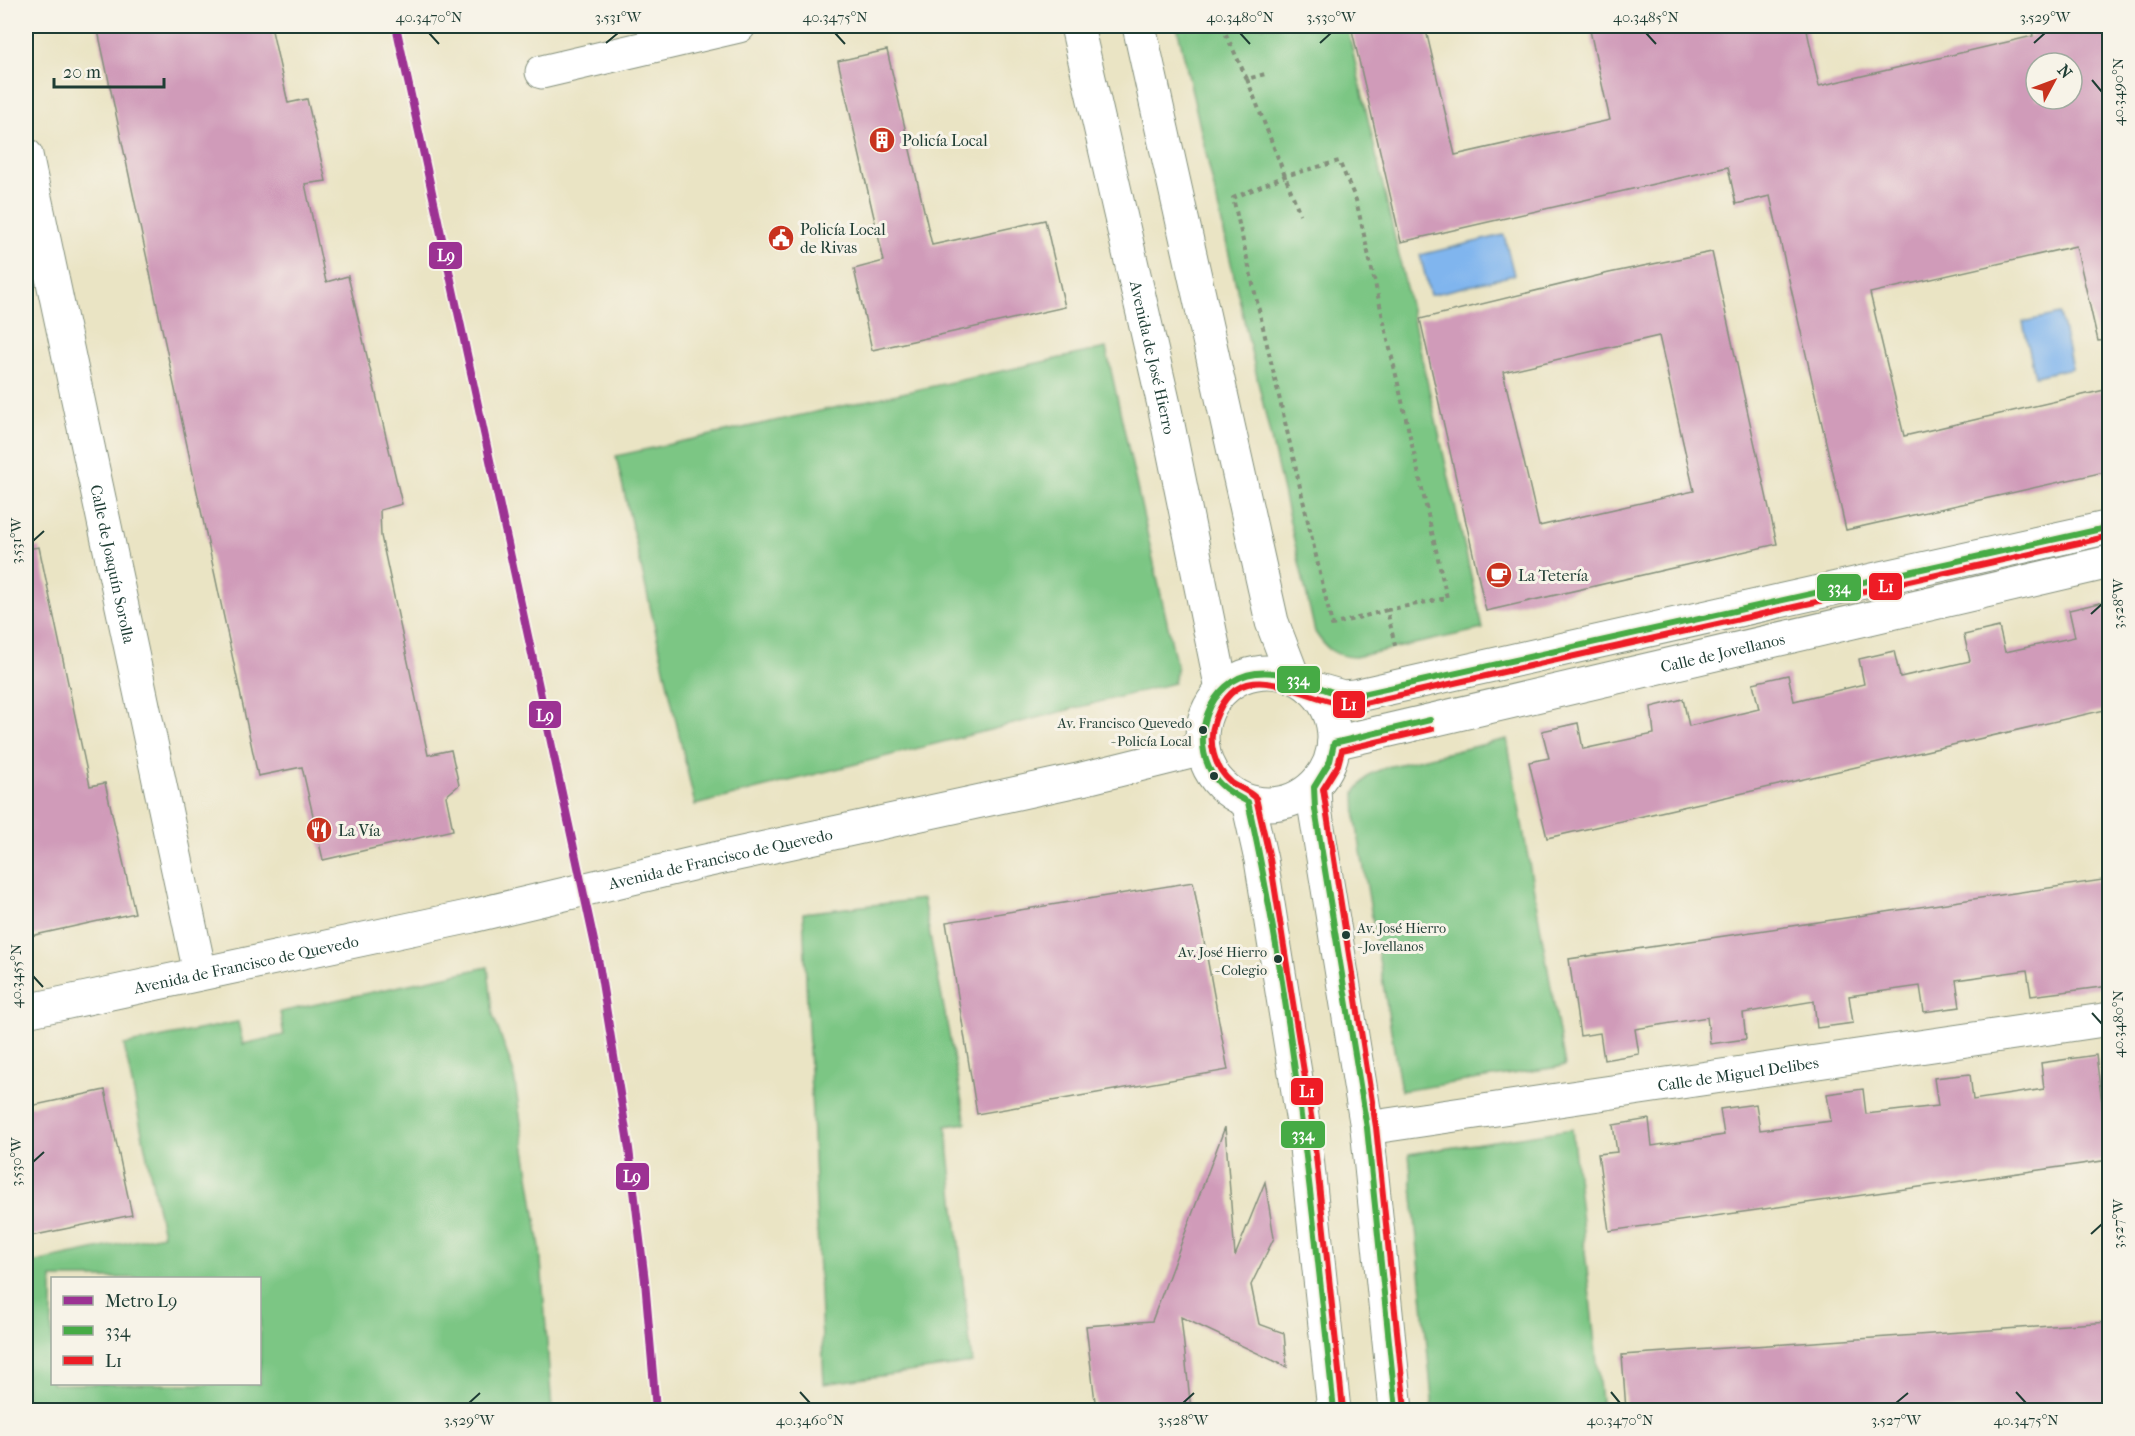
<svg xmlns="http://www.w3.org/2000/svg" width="2135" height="1436" font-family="'IM FELL French Canon',serif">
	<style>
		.green { fill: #7cc684; stroke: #4e825c; stroke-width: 1.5; fill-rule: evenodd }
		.water { fill: #80b5ee; stroke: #507991; stroke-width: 1.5 }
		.building { fill: #d09bb9; fill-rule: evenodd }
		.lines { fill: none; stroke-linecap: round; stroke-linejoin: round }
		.minor-casing { stroke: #84907c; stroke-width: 35 }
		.path { stroke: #84907c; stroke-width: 4; stroke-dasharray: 4.5 4.5; stroke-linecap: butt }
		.minor { stroke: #fff; stroke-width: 33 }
		.bus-1-casing { stroke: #f7f3e8; stroke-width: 10 }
		.bus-2-casing { stroke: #f7f3e8; stroke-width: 10 }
		.bus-1 { stroke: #46ab45; stroke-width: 6 }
		.bus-2 { stroke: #ee1c25; stroke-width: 6 }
		.metro-1-casing { stroke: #f7f3e8; stroke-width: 12 }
		.metro-1 { stroke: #9c3293; stroke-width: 8 }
		.ticks { fill: none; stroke: #1f3d34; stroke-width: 2 }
		.bus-dot { fill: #1f3d34; stroke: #f7f3e8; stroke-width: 2 }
		.labels { text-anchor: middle; stroke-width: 6; stroke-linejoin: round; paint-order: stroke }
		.bus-label { font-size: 14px; fill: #1f3d34; stroke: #f7f3e8; text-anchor: end }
		.poi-label { font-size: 16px; fill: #1f3d34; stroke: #f7f3e8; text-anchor: start }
		.street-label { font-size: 16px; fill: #1f3d34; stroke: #f7f3e8 }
		.line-badge { stroke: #f7f3e8; stroke-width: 2 }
		.badge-label { font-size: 16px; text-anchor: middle; font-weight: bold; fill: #fff }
		.neatline { fill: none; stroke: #1f3d34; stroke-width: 2 }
		.ticks-label { font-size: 15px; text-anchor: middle; fill: #1f3d34 }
	</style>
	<rect width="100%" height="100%" fill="#f7f3e8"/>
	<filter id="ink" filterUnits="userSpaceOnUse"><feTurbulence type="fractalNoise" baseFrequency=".0167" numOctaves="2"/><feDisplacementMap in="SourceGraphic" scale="12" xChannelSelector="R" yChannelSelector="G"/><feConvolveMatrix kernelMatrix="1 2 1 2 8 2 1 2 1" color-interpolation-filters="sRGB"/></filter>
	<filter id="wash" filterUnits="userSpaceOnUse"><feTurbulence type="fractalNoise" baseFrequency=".008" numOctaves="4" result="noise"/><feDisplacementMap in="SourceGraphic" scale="24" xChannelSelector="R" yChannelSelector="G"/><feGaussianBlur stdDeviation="1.35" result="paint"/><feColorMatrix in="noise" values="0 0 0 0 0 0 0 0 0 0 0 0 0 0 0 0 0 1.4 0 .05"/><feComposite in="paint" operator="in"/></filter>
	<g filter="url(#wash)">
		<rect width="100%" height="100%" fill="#eae4c4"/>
		<!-- green -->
		<path class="green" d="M1177,26h170l136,603 -128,28c-21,-1 -29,-8 -40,-25z
			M1106,348l71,319 -3,16 -479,122 -79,-349z
			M1507,739l58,327 -164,25 -45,-270 -1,-29 15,-18 17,-7z
			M923,899l43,224 -20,3 26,237 -148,21 -21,-471z
			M488,967l5,48 20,55 27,177 12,163h-526v-146l137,-29 -39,-190 114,-23 5,22 41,-9 -4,-23zM52,1278h208v106h-208z
			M1572,1129l30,281h-169l-24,-256z"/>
		<!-- water -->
		<path class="water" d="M1504,235l10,40 -84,20 -10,-40z
			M2060,314l12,54 -37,8 -12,-54z"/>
		<g id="blocks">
			<!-- building -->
			<path class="building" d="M97,26h174l17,77 19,-4 19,82 -21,3 21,98 22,-6 54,228 -22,6 1,26 47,219 23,-5 8,35 -13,11 7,34 -130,30 -21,-93 -44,9z
				M1351,26h74l30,129 155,-35 -21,-94h217l13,60 214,-50 -2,-10h78v314l-11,1 -22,-95 -206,47 34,143 205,-47v82l-263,59 -76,-334 -34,8 -8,-37 -327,75zM2036,63h36v36h-36z
				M887,50l45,195 113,-25 20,87 -193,43 -18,-81 30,-8 -46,-200z
				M1712,252l65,292 -291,67 -66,-292 189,-46zM1659,336l35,155 -155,35 -36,-154z
				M39,547l51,239 15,-3 30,130 -109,24v-388z
				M2104,602l5,25v82l-562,129 -18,-76 20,-4 -7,-27 36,-8 5,26 71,-15 -3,-27 32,-8 6,27 70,-17 -6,-26 35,-8 6,26 70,-17 -5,-25 35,-8 6,26 70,-16 -6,-26 35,-8 6,25 70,-15 -6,-27z
				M2109,879v107l-78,10 -4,-26 -71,10 4,27 -36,5 -4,-26 -71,10 4,27 -36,5 -3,-27 -71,12 3,26 -36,5 -3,-27 -72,12 4,25 -35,6 -4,-27 -20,3 -11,-77z
				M1193,882l35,188 -251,44 -31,-192z
				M2096,1055l13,105 -500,71 -11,-77 19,-2 -4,-27 36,-6 3,27 72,-11 -4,-26 36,-5 4,26 71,-9 -4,-27 36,-5 3,25 72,-8 -4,-28 36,-4 3,26 71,-11 -3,-26z
				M105,1090l27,125 -106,22v-130z
				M1225,1127l10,129 30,-74 9,56 -23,47 8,39 25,9 3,34 -106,-50 10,93h-95l-10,-84 66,-5z
				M2109,1322v88h-30v-7l-72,5v2h-381l-4,-55z"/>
		</g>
	</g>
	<g filter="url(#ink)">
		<use href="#blocks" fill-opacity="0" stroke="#84907c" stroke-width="1.5"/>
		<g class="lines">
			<defs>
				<g id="minor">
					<path id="s1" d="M1077,26l87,379 58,285"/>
					<path d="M1139,26l133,596 21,55"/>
					<path d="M542,72l197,-46"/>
					<path id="s2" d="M26,155l174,818"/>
					<circle cx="1268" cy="738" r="66"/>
					<path d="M1311,688l32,9 11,-1 756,-169"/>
					<path id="s3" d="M1334,743l776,-181"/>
					<path d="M1314,787l1,22 52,319 29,282"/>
					<path d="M1248,802l13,58 43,269 30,281"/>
					<path id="s4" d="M26,1011l446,-95 224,-53 386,-84 121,-30"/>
					<path id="s5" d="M1367,1128l743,-109"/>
				</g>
			</defs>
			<!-- minor casing -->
			<use href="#minor" class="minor-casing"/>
			<!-- path -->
			<path class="path" d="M1222,26l25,53 18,-5
				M1247,79l53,135
				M1387,610l-55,15 -99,-427 52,-22 54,-15 17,39 91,398 -60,12 9,40"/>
			<!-- minor -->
			<use href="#minor" class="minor"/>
			<defs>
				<path id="bus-1" d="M1334,1410c-22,-203 -41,-408 -86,-608 -12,-6 -25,-13 -33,-24 -27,-37 -7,-99 41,-105 34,-5 64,21 98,23l756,-169
					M1396,1410l-29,-282 -52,-319 -1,-22 16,-26 4,-18 96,-23"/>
				<path id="bus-2" d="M1343,1409l-30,-281 -43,-269 -14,-61c-7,-7 -16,-10 -24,-15 -18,-15 -25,-41 -17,-63 27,-75 92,-14 141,-15l754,-169
					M1405,1409l-29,-282 -53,-338 15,-24 4,-15 90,-21"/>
			</defs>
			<!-- bus-1 casing -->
			<use href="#bus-1" class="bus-1-casing"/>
			<!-- bus-2 casing -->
			<use href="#bus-2" class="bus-2-casing"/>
			<!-- bus-1 -->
			<use href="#bus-1" class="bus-1"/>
			<!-- bus-2 -->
			<use href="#bus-2" class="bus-2"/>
			<defs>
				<path id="metro-1" d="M396,26l203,938 30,185 16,132 11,129"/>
			</defs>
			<!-- metro-1 casing -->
			<use href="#metro-1" class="metro-1-casing"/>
			<!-- metro-1 -->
			<use href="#metro-1" class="metro-1"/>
		</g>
	</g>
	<!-- ticks -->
	<path class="ticks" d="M429,33l10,11M835,33l10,11M1240,33l10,11M1646,33l10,11M606,43l12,-10M1320,43l11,-10M2034,43l11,-10M2092,80l10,12M33,541l11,-10M2091,614l11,-10M33,976l10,11M2092,1013l10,11M33,1162l11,-10M2091,1234l11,-10M800,1392l10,11M1611,1392l9,11M2016,1392l10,11M469,1403l11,-10M1183,1403l11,-10M1896,1403l12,-10"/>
	<!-- icons -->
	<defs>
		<symbol id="building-disc" viewBox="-11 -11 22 22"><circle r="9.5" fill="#c8321e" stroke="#f7f3e8"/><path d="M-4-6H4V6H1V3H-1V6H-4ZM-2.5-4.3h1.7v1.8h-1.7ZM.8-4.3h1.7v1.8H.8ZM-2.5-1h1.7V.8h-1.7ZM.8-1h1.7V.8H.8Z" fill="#fff"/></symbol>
		<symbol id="civic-disc" viewBox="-11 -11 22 22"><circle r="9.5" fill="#c8321e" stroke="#f7f3e8"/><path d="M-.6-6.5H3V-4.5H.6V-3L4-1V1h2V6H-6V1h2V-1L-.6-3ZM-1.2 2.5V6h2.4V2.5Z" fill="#fff"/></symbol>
		<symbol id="cafe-disc" viewBox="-11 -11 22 22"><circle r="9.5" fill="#c8321e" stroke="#f7f3e8"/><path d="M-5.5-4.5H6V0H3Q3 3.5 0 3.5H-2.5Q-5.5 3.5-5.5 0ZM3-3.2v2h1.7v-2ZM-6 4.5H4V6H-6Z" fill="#fff"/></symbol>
		<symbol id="restaurant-disc" viewBox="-11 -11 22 22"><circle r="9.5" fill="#c8321e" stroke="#f7f3e8"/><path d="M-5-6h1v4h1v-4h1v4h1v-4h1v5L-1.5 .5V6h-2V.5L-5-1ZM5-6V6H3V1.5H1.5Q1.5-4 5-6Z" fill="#fff"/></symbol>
	</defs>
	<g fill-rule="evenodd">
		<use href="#building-disc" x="867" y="125" width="30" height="30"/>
		<use href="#civic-disc" x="766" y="223" width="30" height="30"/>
		<use href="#cafe-disc" x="1484" y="560" width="30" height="30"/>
		<use href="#restaurant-disc" x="304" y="815" width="30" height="30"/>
	</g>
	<!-- markers -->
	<g class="bus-dot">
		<circle cx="1203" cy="730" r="5"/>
		<circle cx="1214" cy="776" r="5"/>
		<circle cx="1346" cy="935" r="5"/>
		<circle cx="1278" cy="959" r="5"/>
	</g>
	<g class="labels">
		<!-- bus labels -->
		<g class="bus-label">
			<text x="1192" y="728">Av. Francisco Quevedo<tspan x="1192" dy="18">- Policía Local</tspan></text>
			<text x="1357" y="933" text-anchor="start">Av. José Hierro<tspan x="1357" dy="18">- Jovellanos</tspan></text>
			<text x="1267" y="957">Av. José Hierro<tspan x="1267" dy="18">- Colegio</tspan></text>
		</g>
		<!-- poi labels -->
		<g class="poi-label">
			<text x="902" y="146">Policía Local</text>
			<text x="800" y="235">Policía Local<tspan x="800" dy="18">de Rivas</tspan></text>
			<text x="1518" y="581">La Tetería</text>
			<text x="338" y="836">La Vía</text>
		</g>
		<!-- street labels -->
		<g class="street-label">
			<text dy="6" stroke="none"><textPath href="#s1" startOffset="340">Avenida de José Hierro</textPath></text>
			<text dy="6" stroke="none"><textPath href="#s2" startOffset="418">Calle de Joaquín Sorolla</textPath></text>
			<text dy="6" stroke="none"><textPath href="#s3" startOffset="399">Calle de Jovellanos</textPath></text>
			<text dy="6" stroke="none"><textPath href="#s4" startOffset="711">Avenida de Francisco de Quevedo</textPath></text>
			<text dy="6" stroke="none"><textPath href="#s4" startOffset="225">Avenida de Francisco de Quevedo</textPath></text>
			<text dy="6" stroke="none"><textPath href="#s5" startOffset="375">Calle de Miguel Delibes</textPath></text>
		</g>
	</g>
	<g class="line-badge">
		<rect x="428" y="241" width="35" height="29" rx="6" fill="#9c3293"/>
		<rect x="1868" y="572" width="35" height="29" rx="6" fill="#ee1c25"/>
		<rect x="1816" y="573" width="46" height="29" rx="6" fill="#46ab45"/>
		<rect x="1276" y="665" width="45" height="29" rx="6" fill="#46ab45"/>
		<rect x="1332" y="690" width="34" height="29" rx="6" fill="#ee1c25"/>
		<rect x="528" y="700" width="34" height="29" rx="6" fill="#9c3293"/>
		<rect x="1290" y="1077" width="34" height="29" rx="6" fill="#ee1c25"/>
		<rect x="1280" y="1120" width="46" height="29" rx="6" fill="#46ab45"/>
		<rect x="615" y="1162" width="35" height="29" rx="6" fill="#9c3293"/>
	</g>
	<g class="badge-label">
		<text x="446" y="261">L9</text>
		<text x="1886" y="592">L1</text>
		<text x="1839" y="593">334</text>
		<text x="1298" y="685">334</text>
		<text x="1349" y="710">L1</text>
		<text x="545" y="721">L9</text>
		<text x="1307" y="1097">L1</text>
		<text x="1303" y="1140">334</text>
		<text x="632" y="1182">L9</text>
	</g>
	<!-- margin -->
	<rect width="2135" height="1436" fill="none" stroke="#f7f3e8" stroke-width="66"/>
	<!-- legend -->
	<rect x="51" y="1277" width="210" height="108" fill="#f7f3e8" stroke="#a1aaa0" stroke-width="1.5"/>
	<rect x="63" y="1296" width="30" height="9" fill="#9c3293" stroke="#a1aaa0" stroke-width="1.5"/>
	<text x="105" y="1307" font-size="18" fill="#1f3d34">Metro L9</text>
	<rect x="63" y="1326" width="30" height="9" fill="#46ab45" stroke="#a1aaa0" stroke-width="1.5"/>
	<text x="105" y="1337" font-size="18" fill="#1f3d34">334</text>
	<rect x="63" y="1356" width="30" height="9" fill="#ee1c25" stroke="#a1aaa0" stroke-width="1.5"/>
	<text x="105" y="1367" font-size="18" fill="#1f3d34">L1</text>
	<!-- north arrow -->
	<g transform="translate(2054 81) rotate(49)"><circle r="28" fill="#f7f3e8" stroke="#a1aaa0" stroke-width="1.5"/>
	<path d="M0-4.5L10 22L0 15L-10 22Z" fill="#c8321e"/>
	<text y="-9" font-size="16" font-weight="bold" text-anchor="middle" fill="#1f3d34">N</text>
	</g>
	<!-- scale -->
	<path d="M54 78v9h110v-9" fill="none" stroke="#1f3d34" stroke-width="3"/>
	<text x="63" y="78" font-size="18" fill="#1f3d34" stroke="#f7f3e8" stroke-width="4.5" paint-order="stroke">20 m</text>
	<rect x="33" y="33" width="2069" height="1370" class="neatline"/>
	<g class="ticks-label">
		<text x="429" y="22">40.3470°N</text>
		<text x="618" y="22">3.531°W</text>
		<text x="835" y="22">40.3475°N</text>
		<text x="1240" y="22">40.3480°N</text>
		<text x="1331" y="22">3.530°W</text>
		<text x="1646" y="22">40.3485°N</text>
		<text x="2045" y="22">3.529°W</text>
		<text transform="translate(2118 92) rotate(-90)" y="5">40.3490°N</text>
		<text transform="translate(16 541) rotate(-90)" y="5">3.531°W</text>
		<text transform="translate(2118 604) rotate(-90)" y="5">3.528°W</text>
		<text transform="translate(16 976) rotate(-90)" y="5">40.3455°N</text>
		<text transform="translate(2118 1024) rotate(-90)" y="5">40.3480°N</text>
		<text transform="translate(16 1162) rotate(-90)" y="5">3.530°W</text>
		<text transform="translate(2118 1224) rotate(-90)" y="5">3.527°W</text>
		<text x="469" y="1425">3.529°W</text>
		<text x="810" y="1425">40.3460°N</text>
		<text x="1183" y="1425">3.528°W</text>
		<text x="1620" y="1425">40.3470°N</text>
		<text x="1896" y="1425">3.527°W</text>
		<text x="2026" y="1425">40.3475°N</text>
	</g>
</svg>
